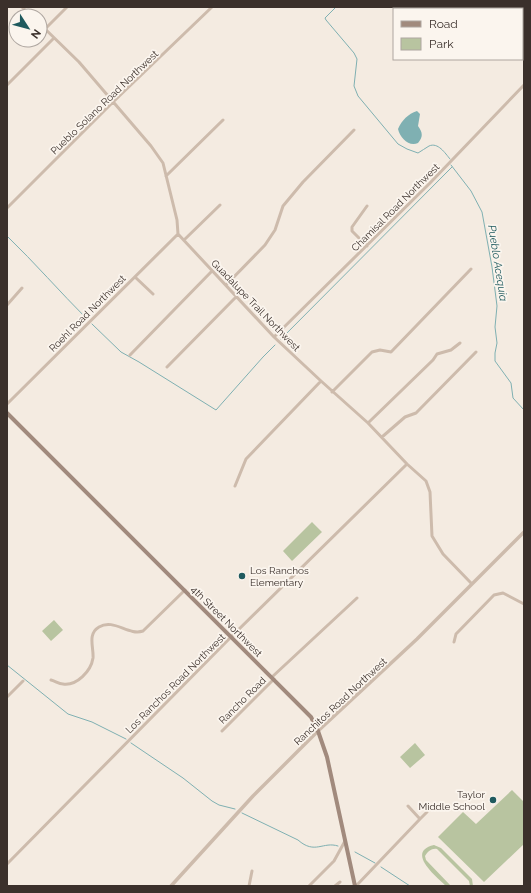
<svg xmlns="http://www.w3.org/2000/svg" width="531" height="893" font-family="Raleway,sans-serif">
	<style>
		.green { fill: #b8c4a0 }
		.water { fill: #7fb0b2 }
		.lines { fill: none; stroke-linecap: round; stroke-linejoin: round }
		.stream { stroke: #7fb0b2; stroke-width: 1 }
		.minor { stroke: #cdbbac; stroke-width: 3 }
		.tertiary { stroke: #cdbbac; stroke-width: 3.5 }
		.secondary { stroke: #a18a7d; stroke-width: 4 }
		.poi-dot { fill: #1f5a5e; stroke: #fbf5ee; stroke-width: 1.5 }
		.labels { text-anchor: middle; stroke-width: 3.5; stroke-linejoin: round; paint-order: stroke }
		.street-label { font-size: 10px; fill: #3b302b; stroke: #fbf5ee }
		.poi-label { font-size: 10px; fill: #3b302b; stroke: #fbf5ee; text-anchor: start }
		.water-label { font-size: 11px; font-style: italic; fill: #1f5a5e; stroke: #fbf5ee }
	</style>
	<rect width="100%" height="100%" fill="#f4ebe1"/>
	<!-- green -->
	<path class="green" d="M312,522l10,10 -30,29 -9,-10z
		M54,620l9,10 -12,11 -9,-10z
		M415,743l10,12 -15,13 -10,-11z
		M512,790l12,12v42l-40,38 -46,-45 25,-25 13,12z
		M434,845l7,3 31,31 1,7h-3l-1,-5 -32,-32c-5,-1 -9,2 -12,7l1,4 25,26h-5c-9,-9 -41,-34 -12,-41z"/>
	<!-- water -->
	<path class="water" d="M417,111l3,3 -2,12c5,7 5,11 0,17 -9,4 -18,-5 -20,-14 4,-9 10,-15 19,-18z"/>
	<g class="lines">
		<!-- stream -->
		<path class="stream" d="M336,7l-11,11 1,2 28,33 3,6 -3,27 4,10 40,48 9,5 11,4c4,-2 7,-5 11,-7 9,-4 16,7 21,13
			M451,165l20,26 11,21 10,55 5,39 -2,21 2,16 -2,10v8l16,22 2,15 11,12
			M7,236c28,27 53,56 80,83
			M92,324l29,28 18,10 77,48 47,-53 12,-12
			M281,339l171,-172
			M7,665l61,49 24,8 34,17
			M131,743l52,35 29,23 7,4 16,4
			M242,813l56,27c17,15 25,1 40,6
			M355,852l20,11
			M381,867l29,19"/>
		<!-- minor -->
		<path class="minor" d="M22,7l9,9
			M40,24l39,38 72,84 12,17 14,57 1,14 96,103 47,44 47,42 39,41 19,17 4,11 2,44 11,18 28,29
			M45,29l22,-22
			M7,85l47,-47
			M166,176l57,-56
			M7,208l106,-106 99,-95
			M184,240l36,-35
			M367,246l-15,-15v-4l15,-21
			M135,277l18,17
			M226,285l39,-40 10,-15 8,-24 20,-24 51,-52
			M7,305l15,-17
			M274,337l156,-154 94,-98
			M130,355l82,-84
			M167,367l69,-70
			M332,392l40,-40 8,-2 11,2 80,-83
			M7,404l171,-170
			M368,423l65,-63 4,-6 14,-4 9,-7
			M382,437l23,-20 11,-4 60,-61
			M235,486l11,-27 75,-78
			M454,642l2,-8 38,-39 9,-2 21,11
			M272,677l85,-79
			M51,680c4,1 8,4 12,4 14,2 28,-13 30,-26 1,-10 -6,-24 6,-31 15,-9 29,9 44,4l42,-41
			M7,697l16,-16
			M222,731l52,-52
			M420,819l7,-7
			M7,864l224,-227 176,-173
			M249,886l3,-15
			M309,886l25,-25 11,-20
			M335,886l5,-4
			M356,886l64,-67 -12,-13"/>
		<!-- tertiary -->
		<path class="tertiary" d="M171,886l82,-90 65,-65 99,-92 107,-107"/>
		<!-- secondary -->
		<path class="secondary" d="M7,413l304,304 7,14 9,26 28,129"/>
	</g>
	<!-- markers -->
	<g class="poi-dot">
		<circle cx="242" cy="576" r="4"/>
		<circle cx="493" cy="800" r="4"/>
	</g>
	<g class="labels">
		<!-- street labels -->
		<g class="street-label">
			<text transform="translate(104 102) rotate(-44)" y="4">Pueblo Solano Road Northwest</text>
			<text transform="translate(395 207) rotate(-45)" y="4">Chamisal Road Northwest</text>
			<text transform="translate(256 305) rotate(46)" y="4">Guadalupe Trail Northwest</text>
			<text transform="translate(87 313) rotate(-45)" y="4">Roehl Road Northwest</text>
			<text transform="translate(227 621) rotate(45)" y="4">4th Street Northwest</text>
			<text transform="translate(175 683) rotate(-45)" y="4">Los Ranchos Road Northwest</text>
			<text transform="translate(242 700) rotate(-45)" y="4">Rancho Road</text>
			<text transform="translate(340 701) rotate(-43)" y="4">Ranchitos Road Northwest</text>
		</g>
		<!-- poi labels -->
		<g class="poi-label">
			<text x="250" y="574">Los Ranchos<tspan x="250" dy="12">Elementary</tspan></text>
			<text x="485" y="798" text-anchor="end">Taylor<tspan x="485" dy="12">Middle School</tspan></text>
		</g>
		<!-- water labels -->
		<g class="water-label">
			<text transform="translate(498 263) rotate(81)" y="4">Pueblo Acequia</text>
		</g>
	</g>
	<!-- border -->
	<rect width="531" height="893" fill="none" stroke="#3b302b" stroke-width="16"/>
	<!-- legend -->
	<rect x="393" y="8" width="130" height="52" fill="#fbf5ee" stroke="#aea6a0"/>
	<rect x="401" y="21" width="20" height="6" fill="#a18a7d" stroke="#aea6a0"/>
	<text x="429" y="28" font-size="12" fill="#3b302b">Road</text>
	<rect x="401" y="38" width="20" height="12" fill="#b8c4a0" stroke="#aea6a0"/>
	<text x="429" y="48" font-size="12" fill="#3b302b">Park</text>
	<!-- north arrow -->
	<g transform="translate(28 28) rotate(126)"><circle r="19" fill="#fbf5ee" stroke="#aea6a0"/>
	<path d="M0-3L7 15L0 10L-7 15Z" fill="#1f5a5e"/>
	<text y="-6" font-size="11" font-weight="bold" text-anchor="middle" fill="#3b302b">N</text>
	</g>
</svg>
